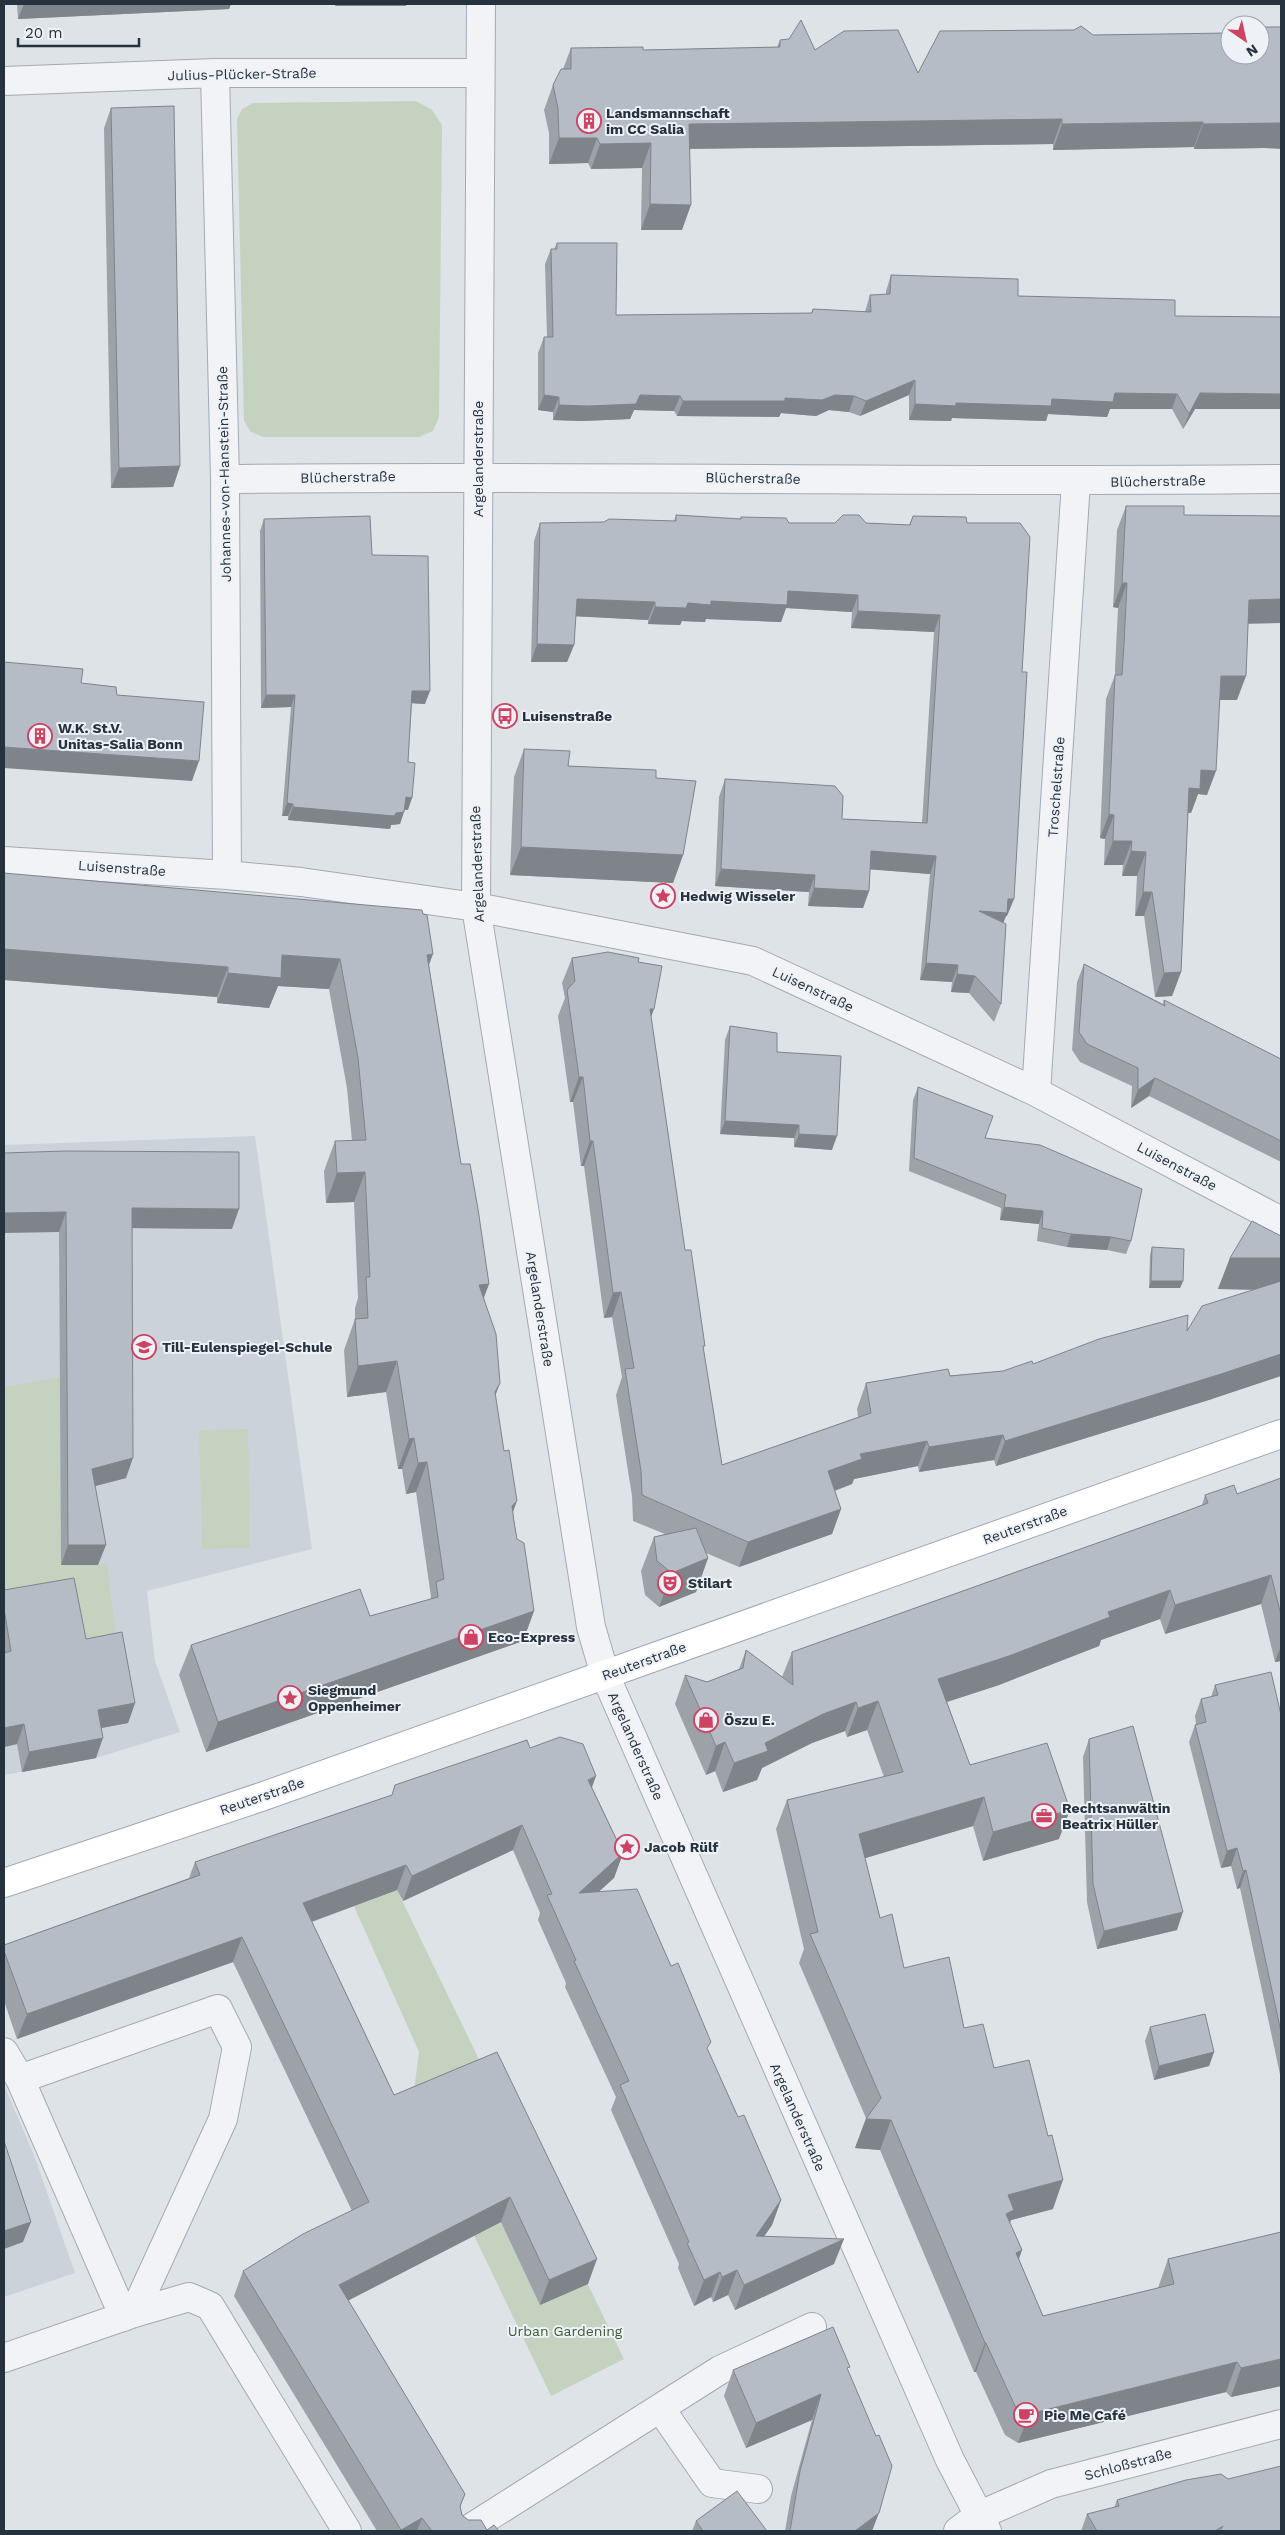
<svg xmlns="http://www.w3.org/2000/svg" width="1285" height="2535" font-family="'Work Sans',sans-serif">
	<style>
		.built { fill: #ccd2da }
		.green { fill: #c6d2c0 }
		.lines { fill: none; stroke-linecap: round; stroke-linejoin: round }
		.minor-casing { stroke: #a3aab2; stroke-width: 30 }
		.major-casing { stroke: #9ea8b4; stroke-width: 30 }
		.minor { stroke: #f1f3f6; stroke-width: 28 }
		.major { stroke: #fff; stroke-width: 28 }
		.wall { fill: #9da2a9 }
		.shaded-wall { fill: #7f848a }
		.building { fill: #b6bcc5; stroke: #7f848a }
		.labels { text-anchor: middle; stroke-width: 4; stroke-linejoin: round; paint-order: stroke }
		.street-label { font-size: 14px; fill: #27323f; stroke: #eef2f6 }
		.poi-label { font-size: 14px; font-weight: bold; fill: #27323f; stroke: #eef2f6; text-anchor: start }
		.park-label { font-size: 14px; fill: #3f5b35; stroke: #eef2f6 }
	</style>
	<rect width="100%" height="100%" fill="#dee3e8"/>
	<!-- built -->
	<path class="built" d="M255,1136l57,413 -165,42 8,70 25,71 -84,26 -92,17v-630z
		M4,2085l30,70 41,118 -71,24z"/>
	<!-- green -->
	<path class="green" d="M416,101l16,9 10,15 -3,292 -6,14 -14,6h-156l-12,-5 -7,-11 -7,-302 5,-10 11,-6z
		M60,1377l1,188 46,-1 10,80 -46,10 -67,-46v-221z
		M248,1429l2,119 -48,1 -3,-119z
		M366,1826l258,533 -73,37 -139,-290 7,-54 -95,-213z"/>
	<g class="lines">
		<defs>
			<path id="minor" d="M481,4l-5,903 115,720 14,48 345,785 37,71
				M215,73l10,406 2,396
				M4,81l211,-8h265
				M225,479c352,-4 704,4 1056,0
				M4,861l223,14 74,7 175,25 277,54 283,131 245,129
				M1036,1092l40,-610
				M4,2052l16,27
				M124,2317l-104,-238 198,-70 19,38 -14,72 -89,194
				M4,2358l130,-45 55,-16 21,9 137,225
				M660,2408l52,75 46,6
				M466,2531l254,-161 92,-43
				M958,2531l20,-15 73,-32 230,-60"/>
			<path id="major" d="M4,1883l257,-86 1020,-363"/>
		</defs>
		<!-- minor casing -->
		<use href="#minor" class="minor-casing"/>
		<!-- major casing -->
		<use href="#major" class="major-casing"/>
		<!-- minor -->
		<use href="#minor" class="minor"/>
		<!-- major -->
		<use href="#major" class="major"/>
	</g>
	<!-- wall -->
	<path class="wall" d="M17,4h214l-2,5 -211,10z
		M1265,27l-1,121 -70,1v-2l-141,3v-6l-363,5 -8,81h-41l1,-62 -51,1 -3,-6 -39,1v-31l-5,-23 9,-25 10,-16 8,-21 72,2 134,-3 3,-7 35,10 103,23 175,-38 170,-2z
		M111,108l69,358 -7,21 -62,1 -7,-360z
		M557,243l59,72 195,-2 2,-4 52,3 5,-17 16,-1v-3l5,-16 127,21 157,20 20,93 -12,20 -11,-20h-62l-3,8 -59,-3 -2,7 -94,-3 -1,3 -42,-1v-25l-49,21 -11,-4 -20,-2 -13,6 -35,-3 -2,4 -102,-1 -3,-5 -40,-1 -4,9 -48,2 -29,-1v-8l-15,-2v-57l6,-16h3l-2,-73 6,-15h3z
		M1126,506l58,9 64,109 -11,76h-17l-13,95 -9,-1 -7,19h-3l-7,159 -9,24 -17,1 -11,-81h-9l2,-40h-15l1,-11h-19l1,-26 -5,-1 6,-139 9,-24v-7l3,-60 -5,-1 4,-77z
		M676,515l64,4 1,-2 48,6h77l43,2 4,-9 53,1 41,399h-1l-3,7 -2,81 -7,18 -25,-29 -18,-1 1,-10 -32,-2 10,-106 -60,-5 -1,22 -6,17 -55,-2 1,-14 -94,-6 4,-89 6,-18 117,40 80,4 12,-191 -83,-4 1,-16 -66,-4 -5,14 -75,-3 -1,3 -23,-1 -2,4 -32,-1v-4l-73,-4 -1,29 -7,17h-36l3,-121 6,-18 134,-2z
		M264,519l108,36 53,149 -13,-1 -4,59v48h-4l-4,14 -9,1 -1,4 -102,-9v-4h-6l9,-109 -30,1 -1,-177z
		M524,749l44,17 88,12 27,77 -10,28 -163,-8 4,-98z
		M4,873l425,93 32,198 28,120 -6,14 12,98 22,143 17,72 -11,30 -317,111 -27,-77 12,-30 179,-29 60,-17 1,-2 -15,-105 -10,2 -4,-25h-4l-12,-77 -39,5 -3,-47 11,-31v-11l3,-10 -4,-96 -28,1 -2,-32 11,-30h17l-5,-53 -18,-99 -51,-3 -9,22 -52,-5v-6l-213,-17z
		M572,958l66,4 13,55 34,233 18,100 19,115 136,-48 -1,-8 9,-26 137,-12 184,-40 68,-41 -37,-1 12,-31 51,-22 -69,163 -216,67 -2,-6 -75,12 -1,-6 -64,13 -2,5 -17,7 6,18 -9,25 -93,33 -33,-14 2,5 -12,34 -37,15 -14,-12 -4,-24 13,-34 11,-3 -32,-13 -1,-25 -16,-101 6,-18 -10,-60 -8,1 -20,-152h-3l-8,-64h-3l-12,-86 7,-18 -3,-15z
		M1084,964l79,40 1,-4 117,59v103l-132,-66 -18,12 1,-22 -52,-24 -8,-12 5,-68z
		M730,1026l47,26 55,98 -38,-3v-9l-74,-4 5,-94z
		M918,1087l67,51 146,103 -5,13 -19,-4 -40,-3 -30,-6 2,-17 -39,-4 1,-12 -92,-37 4,-71z
		M4,1153l228,76 -100,-1 -6,250 -31,8 3,79h-37l-2,-333z
		M1152,1247l31,34 -3,7h-31l1,-33z
		M1281,1478v183l-6,1 -14,-58 -96,30 -5,-15 -59,21 -2,6 -100,39 -52,17 23,63 89,74 -76,22 -10,-35 -108,32 15,60 24,50 60,60 30,40 59,141 -42,11 -1,3 12,27 -3,9 24,57 115,-28 10,-29 113,-27v154l-50,11 -5,-5 -208,51 -13,-8 -29,-63h-2l-94,-222 -25,-2 11,-30 -67,-155 5,-14 -28,-120 11,-29 97,-23 -17,-47 -20,7 -2,-6 -33,12 -50,25 -5,12 -34,12 -8,-21 -9,4 -31,-71 10,-29 22,7 32,-13 7,-19 36,27 10,-25 381,-136 29,-11 3,-10 32,-1z
		M4,1590l82,49 49,64 -7,20 -27,5 -5,30 -74,14 -5,-28 -13,3z
		M1215,1685l66,30v364l-41,-191 -3,1 -6,-23 -10,2 -32,-126 6,-17 1,-1 -1,-8 6,-17 10,-2z
		M1089,1739l88,191 -80,19 -10,-47 -4,-145z
		M530,1748l62,39 31,66 -9,25 -15,13 109,160 30,66 43,83 -9,25 -8,11 70,28 -99,46 -7,-15 -15,7 -2,-5 -17,9 -16,-38 1,-4 -68,-154 5,-13 -51,-110 1,-4 -28,-63 2,-7 -27,-63 -110,51 -6,-11 -85,32 82,173 103,-43 91,232 -48,21 -39,-83 -153,78 117,194 -5,14 2,7 6,5 19,10 12,1h-122l-143,-235 9,-25 109,-60 -119,-249 -216,77 -13,-38v-56l185,-67 6,-16 197,-67 3,-10z
		M1150,2027l64,25 -5,14 -55,14 -9,-39z
		M733,2370l115,2 24,159h-87l6,-35 21,-76 -66,28 -22,-52z
		M1117,2500l164,31h-200l6,-17 27,-6z
		M696,2521l71,10h-75z"/>
	<!-- shaded-wall -->
	<path class="shaded-wall" d="M24,4h207l-2,5 -211,10z
		M336,4h71l-1,2h-71z
		M1062,119l-9,25 -373,5 9,-25z
		M1203,122l-9,25 -141,3 9,-26z
		M1273,123h8v26l-17,-1 -70,1 9,-25z
		M559,138h38l-9,25 -39,1z
		M651,143l-9,25 -51,1 9,-25z
		M650,204l41,1 -9,25h-41z
		M915,380l-6,15 -49,21 6,-15z
		M1115,393l62,1 -5,15h-62l-3,8 -59,-3 -2,7 -94,-3 -1,3 -42,-1 6,-16 137,-5z
		M1200,393l81,1v15h-86l-12,20 6,-15z
		M544,395l15,2 -6,15 -15,-2z
		M640,395l40,1 -6,15 -40,-1 -4,9 -48,2 -29,-1 6,-15z
		M835,395l19,1 -5,16 -20,-2 -13,6 -35,-3 -2,4 -102,-1 6,-15 102,-3z
		M180,466l-7,21 -62,1 8,-20z
		M1122,583h5l-9,25 -5,-1z
		M788,591l70,4 -6,17 -66,-4 -5,14 -75,-3 -1,3 -23,-1 -2,4 -32,-1 7,-17 56,-6z
		M577,599l78,3 -7,18 -78,-4z
		M1281,599v24l-41,1 9,-24z
		M858,611l82,4 -6,17 -83,-4z
		M537,644l37,1 -7,17h-36z
		M1221,676h25l-9,24h-25z
		M412,691h18l-5,13 -17,-1z
		M266,695h29l-4,12 -30,1z
		M4,747l195,14 -7,20 -188,-13z
		M1201,770l15,1 -9,24 -9,-1 -7,19 -10,-1 8,-24z
		M406,797l6,1 -4,12 -7,-1z
		M287,803l6,1 -5,12h-6z
		M293,807l103,6 8,-1 -4,12 -9,1 -1,4 -102,-9z
		M1109,814l5,1 -9,24 -5,-1z
		M1113,841h19l-9,24h-19z
		M521,847l162,8 -10,28 -163,-8z
		M871,851l65,5 -6,18 -65,-5z
		M1131,851l15,1 -9,24h-15z
		M721,869l94,6 -6,17 -94,-6z
		M814,888l55,3 -6,17 -55,-2z
		M1143,892h9l-8,24h-9z
		M1008,899h6l-7,17h-1l-6,15 -21,-20z
		M4,949l224,18 -11,30 -213,-17z
		M433,954l-11,30 5,-29z
		M282,955l58,4 -11,30 -51,-3 -9,22 -52,-5 11,-30z
		M926,963l32,2 -6,17 -32,-2z
		M1181,972l-9,24 -17,1 9,-24z
		M957,974l18,2 -6,17 -18,-1z
		M650,1009h4l-9,25z
		M579,1077h4l-10,25h-3z
		M1155,1078l-6,18 -18,12 7,-18z
		M725,1121l74,4 -5,13 -74,-4z
		M799,1134l38,2 -5,14 -38,-3z
		M590,1141h3l-9,25h-3z
		M365,1172l-11,30 -28,1 11,-30z
		M1004,1207l39,4 -4,13 -39,-4z
		M132,1208l107,1 -7,20 -108,-1z
		M66,1212l-7,20 -55,1v-20z
		M1071,1234l40,3 -4,13 -40,-3z
		M1230,1258h51v32l-63,-1z
		M1151,1281h32l-3,7h-31z
		M489,1284l-11,30 1,-29z
		M621,1292l-9,25 -8,1 9,-25z
		M1281,1354v22l-69,23 -216,67 9,-25z
		M397,1361l-11,31 -39,5 11,-31z
		M500,1383l-11,30 6,-21z
		M1003,1435l-9,25 -75,12 10,-25z
		M414,1438l-12,31h-4l11,-30z
		M927,1441l-9,25 -64,13 -2,5 -33,12 9,-25 32,-17z
		M133,1458l-7,20 -42,11 8,-20z
		M427,1462l-11,30 -10,2 12,-31z
		M517,1501l-11,30 6,-25z
		M841,1509l-9,25 -93,33 9,-25z
		M68,1545h38l-8,20h-37z
		M708,1558l-12,34 -37,15 13,-34z
		M1271,1575l-10,29 -96,30 10,-29z
		M1170,1590l-10,29 -59,21 -2,6 -100,39 -71,23 10,-29 170,-67z
		M534,1611l-11,30 -317,111 12,-30z
		M1281,1646v15l-6,1z
		M878,1701l-11,29 -20,7 11,-29z
		M856,1702l-11,29 -33,12 -50,25 -5,12 -34,12 11,-29 31,-20 58,-29z
		M135,1703l-7,20 -37,7 7,-20z
		M24,1724l-7,20 -13,3v-19z
		M103,1738l-7,20 -74,14 7,-20z
		M725,1742l-10,29 -9,4 10,-29z
		M596,1776l-9,25 1,-21z
		M984,1797l-11,29 -124,37 10,-29z
		M1070,1810l-11,29 -76,22 10,-29z
		M522,1825l-9,25 -110,51 9,-25z
		M1237,1848l-6,18 -10,2 6,-17z
		M623,1853l-9,25 -44,40 9,-25z
		M406,1865l-9,25 -103,38 9,-25z
		M1246,1870l-6,18 -3,1 6,-18z
		M1183,1912l-6,18 -80,19 7,-18z
		M242,1937l-9,25 -216,77 10,-25z
		M1214,2052l-5,14 -55,14 5,-14z
		M866,2119l25,1 -11,30 -25,-2z
		M1063,2180l-10,29 -42,11 -7,20 4,-45z
		M510,2197l-9,25 -171,88 9,-25z
		M781,2200l-9,25 -25,36 9,-25z
		M31,2222l-8,20 -19,7v-18z
		M844,2239l-10,25 -99,46 9,-25z
		M1022,2250l-11,29 5,-26z
		M597,2259l-9,25 -48,21 9,-25z
		M737,2270l-9,25 -15,7 9,-25z
		M720,2272l-9,25 -17,9 10,-26z
		M985,2343h1l-10,29h-2z
		M1281,2359v27l-50,11 10,-29z
		M1237,2362l-11,30 -208,51 11,-29z
		M821,2394l-9,26 -66,28 10,-25z
		M879,2513l-7,18h-17z
		M422,2518l-5,13h-17l1,-1z"/>
	<!-- building -->
	<path class="building" d="M801,20l14,30 29,-19 54,-1 20,43 22,-42 134,-1 7,-4 12,9 137,-2v22h30v-22h4l1,-6h16v96l-78,1v-2l-141,2v-5l-373,5 2,81 -41,-1 1,-61 -51,1 -3,-6h-38l-1,-30 -5,-23 8,-16h10v-21l72,-1v3l137,-3v-7l9,-1z
		M174,106l6,360 -61,2 -8,-360z
		M557,243h60l-1,72 196,-2 1,-4 58,3 -1,-17 20,-1 1,-19 127,4v17l157,4v16l106,1v77l-81,-1 -11,21 -12,-20 -62,-1 -2,9 -61,-3 -1,7 -95,-3v3l-41,-2v-24l-49,21 -12,-5 -19,-1 -13,5 -37,-2v3h-102l-3,-5 -40,-1 -4,9 -48,2 -29,-1v-8l-15,-2v-58h9l-2,-88h6z
		M1126,506h58v9l97,1v83l-32,1 -3,76h-25l-5,95 -15,-1 -1,19 -11,-1 -8,184 -17,1 -12,-81h-9l3,-40 -15,-1 1,-10h-19l1,-26 -5,-1 6,-139h7l2,-31 3,-61h-5z
		M676,515l65,4v-2l45,1 3,5h46l8,-8h16l7,8 44,2 3,-9 53,1 1,6h53l10,14 -8,135h5l-13,227h-6l-1,14 -28,-2 27,13 -5,80 -26,-28 -18,-2 1,-9 -32,-2 10,-107 -65,-5 -2,40 -55,-3 1,-13 -94,-6 4,-90 110,7 8,10 -1,23 85,4 13,-208 -82,-4v-16l-70,-4 -1,14 -76,-4v4l-23,-2 -2,5 -31,-1v-5l-78,-3 -3,46 -37,-1 3,-121 64,-1 5,-3 67,2z
		M370,516l2,39 56,1 2,135h-18l-4,71 7,1 -3,35 -6,-1 -2,15 -8,1 -2,3 -101,-9v-3l-6,-1 8,-108h-29l-2,-176z
		M4,662l79,7 -2,14 35,4 1,8 87,7 -5,59 -195,-14z
		M524,749l46,2 -2,15 88,4v8l40,3 -13,74 -162,-8z
		M4,873l418,37 1,4 4,1 6,39 -6,1 34,209h9l8,45 11,75 -10,1 17,49 4,49 -5,9 9,59 5,-1 8,51 -5,5 2,16 3,17 7,4 10,68 -316,111 -27,-77 169,-56 10,27 68,-19 -2,-15 8,-3 -17,-117 -9,1 -4,-25 -5,1 -12,-78 -39,5 -3,-47 13,-1 -2,-41h4l-5,-105 -28,1 -2,-32 31,-1 -8,-82 -18,-99 -58,-4 -1,23 -53,-5v-6l-224,-18z
		M608,952l31,6 -1,4 24,4 -8,43h-4l35,241h6l14,96h-2l19,119 149,-52 -5,-30 82,-14 2,7 53,-5 29,-10 1,3 66,-25 89,-24 -1,16 15,-25 79,-25v73l-60,20 -216,67 -2,-6 -74,12 -2,-6 -67,13 2,5 -34,12 13,38 -93,33 -106,-47 -1,-24 -16,-102 9,-1 -13,-76 -8,1 -20,-152h-3l-7,-64h-4l-12,-87 8,-9 -3,-23z
		M1084,964l81,42 -1,-6 117,59v82l-126,-63 -17,12v-22l-51,-24 -8,-12z
		M730,1026l47,7v19l64,4 -4,80 -38,-2v-9l-74,-4z
		M918,1087l75,29 -8,22 55,7 102,44 -11,52 -20,-4 -40,-3 -29,-6 1,-17 -39,-4 2,-12 -92,-37z
		M65,1151l174,1v57l-107,-1 1,250 -41,11 14,76h-38l-2,-333 -62,1v-60z
		M1252,1221l29,15v22h-51z
		M1152,1247l32,2 -1,32h-32z
		M1281,1478v137l-10,-40 -96,30 -5,-15 -62,22 2,5 -101,39 -71,23 32,86 77,-22 23,67 -77,22 -9,-35 -125,37 21,84 12,-4 12,54 45,-11 15,71 19,-4 11,44 35,-8 19,76 4,-1 11,45 -55,15 6,15 -8,4 16,36 -6,3 27,63 131,-32 -6,-25 113,-27v127l-40,9 -4,-6 -208,52 -14,-8 -29,-63h-1l-94,-223 -25,-1 15,-21 -71,-164 8,-2 -31,-132 116,-28 -25,-71 -20,7 -2,-6 -33,12 -58,29 3,8 -34,12 -9,-21 -9,4 -31,-71 22,7 36,-14 3,-18 47,35 -1,-33 381,-136 35,-13 -3,-8 29,-10 3,9z
		M696,1528l12,30 -36,15 -15,-12 -3,-24z
		M74,1578l12,61 36,-7 13,71 -37,7 5,28 -74,14 -5,-28 -20,4v-75l7,-2 -7,-42v-19z
		M1271,1672l10,43v317l-35,-162 -3,1 -6,-23 -10,3 -32,-126 11,-3 -5,-23 17,-4 -3,-10z
		M1133,1726l50,186 -79,19 -11,-47 -4,-145z
		M560,1737l23,7 13,32 -8,4 35,73 -44,40 58,-4 34,77 7,-3 33,79 -4,6 31,69 6,-2 37,85 -25,36 88,3 -100,46 -7,-15 -15,7 -2,-5 -16,8 -17,-37 2,-1 -69,-157 9,-4 -55,-120 2,-1 -29,-65 5,-1 -30,-69 -110,51 -6,-11 -103,38 91,192 103,-43 100,207 -48,21 -39,-83 -171,88 126,209 -5,12 2,9 6,5h13l6,10 7,-5 5,6h-67l-10,-13 -21,12 -158,-259 60,-37 66,-32 -127,-265 -215,77 -23,-63v-6l196,-70 -5,-13 197,-67 3,-10 132,-45 3,8z
		M1205,2014l9,38 -55,14 -9,-39z
		M4,2141l27,81 -27,9z
		M833,2327l17,40 -3,1 29,68 3,-1 13,31 -13,47 -24,18h-65l10,-60 21,-77 -65,29 -23,-53z
		M1281,2466v65h-61l3,-5 -8,5h-118l-10,-17 32,-8 -2,-6 69,-20 35,-6 7,5z
		M737,2491l30,40h-64l-7,-10z"/>
	<!-- icons -->
	<defs>
		<symbol id="building-ring" viewBox="-11 -11 22 22"><circle r="9.5" fill="#eef2f6" stroke="#ce4262" stroke-width="1.5"/><path d="M-4-6H4V6H1V3H-1V6H-4ZM-2.5-4.3h1.7v1.8h-1.7ZM.8-4.3h1.7v1.8H.8ZM-2.5-1h1.7V.8h-1.7ZM.8-1h1.7V.8H.8Z" fill="#ce4262"/></symbol>
		<symbol id="bus-ring" viewBox="-11 -11 22 22"><circle r="9.5" fill="#eef2f6" stroke="#ce4262" stroke-width="1.5"/><path d="M-5-6H5V4H4V6H2V4H-2V6H-4V4H-5ZM-3.5-4V0h7V-4ZM-3.5 1.2v1.5H-2V1.2ZM2 1.2v1.5H3.5V1.2Z" fill="#ce4262"/></symbol>
		<symbol id="sight-ring" viewBox="-11 -11 22 22"><circle r="9.5" fill="#eef2f6" stroke="#ce4262" stroke-width="1.5"/><path d="M0-6L1.8-2.2L6-1.7L2.9 1.2L3.7 5.4L0 3.3L-3.7 5.4L-2.9 1.2L-6-1.7L-1.8-2.2Z" fill="#ce4262"/></symbol>
		<symbol id="school-ring" viewBox="-11 -11 22 22"><circle r="9.5" fill="#eef2f6" stroke="#ce4262" stroke-width="1.5"/><path d="M0-5L7-2L0 1L-7-2ZM-4 1L0 2.5L4 1V4Q0 6-4 4Z" fill="#ce4262"/></symbol>
		<symbol id="theatre-ring" viewBox="-11 -11 22 22"><circle r="9.5" fill="#eef2f6" stroke="#ce4262" stroke-width="1.5"/><path d="M-5-5.5Q0-4 5-5.5V0Q5 5 0 6Q-5 5-5 0ZM-3.3-2.5H-1v1.5H-3.3ZM1-2.5H3.3v1.5H1ZM-2.8 1Q0 5.5 2.8 1Z" fill="#ce4262"/></symbol>
		<symbol id="shop-ring" viewBox="-11 -11 22 22"><circle r="9.5" fill="#eef2f6" stroke="#ce4262" stroke-width="1.5"/><path d="M-5-2.5h2.3a2.7 3.5 0 0 1 5.4 0H5L5.5 6h-11ZM-1.5-2.5h3a1.5 2.3 0 0 0-3 0Z" fill="#ce4262"/></symbol>
		<symbol id="office-ring" viewBox="-11 -11 22 22"><circle r="9.5" fill="#eef2f6" stroke="#ce4262" stroke-width="1.5"/><path d="M-6-3h4V-5.5h4V-3h4V5H-6ZM-1-4.5V-3h2v-1.5ZM-6 0V1H6V0Z" fill="#ce4262"/></symbol>
		<symbol id="cafe-ring" viewBox="-11 -11 22 22"><circle r="9.5" fill="#eef2f6" stroke="#ce4262" stroke-width="1.5"/><path d="M-5.5-4.5H6V0H3Q3 3.5 0 3.5H-2.5Q-5.5 3.5-5.5 0ZM3-3.2v2h1.7v-2ZM-6 4.5H4V6H-6Z" fill="#ce4262"/></symbol>
	</defs>
	<g fill-rule="evenodd">
		<use href="#building-ring" x="575" y="107" width="28" height="28"/>
		<use href="#bus-ring" x="491" y="702" width="28" height="28"/>
		<use href="#building-ring" x="26" y="722" width="28" height="28"/>
		<use href="#sight-ring" x="649" y="882" width="28" height="28"/>
		<use href="#school-ring" x="130" y="1333" width="28" height="28"/>
		<use href="#theatre-ring" x="656" y="1569" width="28" height="28"/>
		<use href="#shop-ring" x="457" y="1623" width="28" height="28"/>
		<use href="#sight-ring" x="276" y="1684" width="28" height="28"/>
		<use href="#shop-ring" x="692" y="1706" width="28" height="28"/>
		<use href="#office-ring" x="1030" y="1802" width="28" height="28"/>
		<use href="#sight-ring" x="613" y="1833" width="28" height="28"/>
		<use href="#cafe-ring" x="1012" y="2401" width="28" height="28"/>
	</g>
	<g class="labels">
		<!-- street labels -->
		<g class="street-label">
			<text transform="translate(242 74) rotate(-1)" y="5">Julius-Plücker-Straße</text>
			<text transform="translate(478 459) rotate(-90)" y="5">Argelanderstraße</text>
			<text transform="translate(224 474) rotate(-91)" y="5">Johannes-von-Hanstein-Straße</text>
			<text transform="translate(348 477) rotate(-1)" y="5">Blücherstraße</text>
			<text transform="translate(753 478) rotate(1)" y="5">Blücherstraße</text>
			<text transform="translate(1158 481) rotate(-1)" y="5">Blücherstraße</text>
			<text transform="translate(1056 787) rotate(-86)" y="5">Troschelstraße</text>
			<text transform="translate(477 864) rotate(-92)" y="5">Argelanderstraße</text>
			<text transform="translate(122 868) rotate(4)" y="5">Luisenstraße</text>
			<text transform="translate(813 989) rotate(25)" y="5">Luisenstraße</text>
			<text transform="translate(1177 1166) rotate(28)" y="5">Luisenstraße</text>
			<text transform="translate(540 1309) rotate(81)" y="5">Argelanderstraße</text>
			<text transform="translate(1025 1525) rotate(-20)" y="5">Reuterstraße</text>
			<text transform="translate(644 1661) rotate(-20)" y="5">Reuterstraße</text>
			<text transform="translate(636 1746) rotate(66)" y="5">Argelanderstraße</text>
			<text transform="translate(262 1796) rotate(-19)" y="5">Reuterstraße</text>
			<text transform="translate(798 2117) rotate(66)" y="5">Argelanderstraße</text>
			<text transform="translate(1128 2464) rotate(-15)" y="5">Schloßstraße</text>
		</g>
		<!-- poi labels -->
		<g class="poi-label">
			<text x="606" y="118">Landsmannschaft<tspan x="606" dy="16">im CC Salia</tspan></text>
			<text x="522" y="721">Luisenstraße</text>
			<text x="58" y="733">W.K. St.V.<tspan x="58" dy="16">Unitas-Salia Bonn</tspan></text>
			<text x="680" y="901">Hedwig Wisseler</text>
			<text x="162" y="1352">Till-Eulenspiegel-Schule</text>
			<text x="688" y="1588">Stilart</text>
			<text x="488" y="1642">Eco-Express</text>
			<text x="308" y="1695">Siegmund<tspan x="308" dy="16">Oppenheimer</tspan></text>
			<text x="724" y="1725">Öszu E.</text>
			<text x="1062" y="1813">Rechtsanwältin<tspan x="1062" dy="16">Beatrix Hüller</tspan></text>
			<text x="644" y="1852">Jacob Rülf</text>
			<text x="1044" y="2420">Pie Me Café</text>
		</g>
		<!-- park labels -->
		<g class="park-label">
			<text x="565" y="2336">Urban Gardening</text>
		</g>
	</g>
	<!-- border -->
	<rect width="1285" height="2535" fill="none" stroke="#27323f" stroke-width="10"/>
	<!-- north arrow -->
	<g transform="translate(1245 40) rotate(146)"><circle r="24" fill="#eef2f6" stroke="#9ea5ad"/>
	<path d="M0-4L9 19L0 12L-9 19Z" fill="#ce4262"/>
	<text y="-8" font-size="14" font-weight="bold" text-anchor="middle" fill="#27323f">N</text>
	</g>
	<!-- scale -->
	<path d="M18 38v8h121v-8" fill="none" stroke="#27323f" stroke-width="2.5"/>
	<text x="25" y="38" font-size="15" fill="#27323f" stroke="#eef2f6" stroke-width="4" paint-order="stroke">20 m</text>
</svg>
